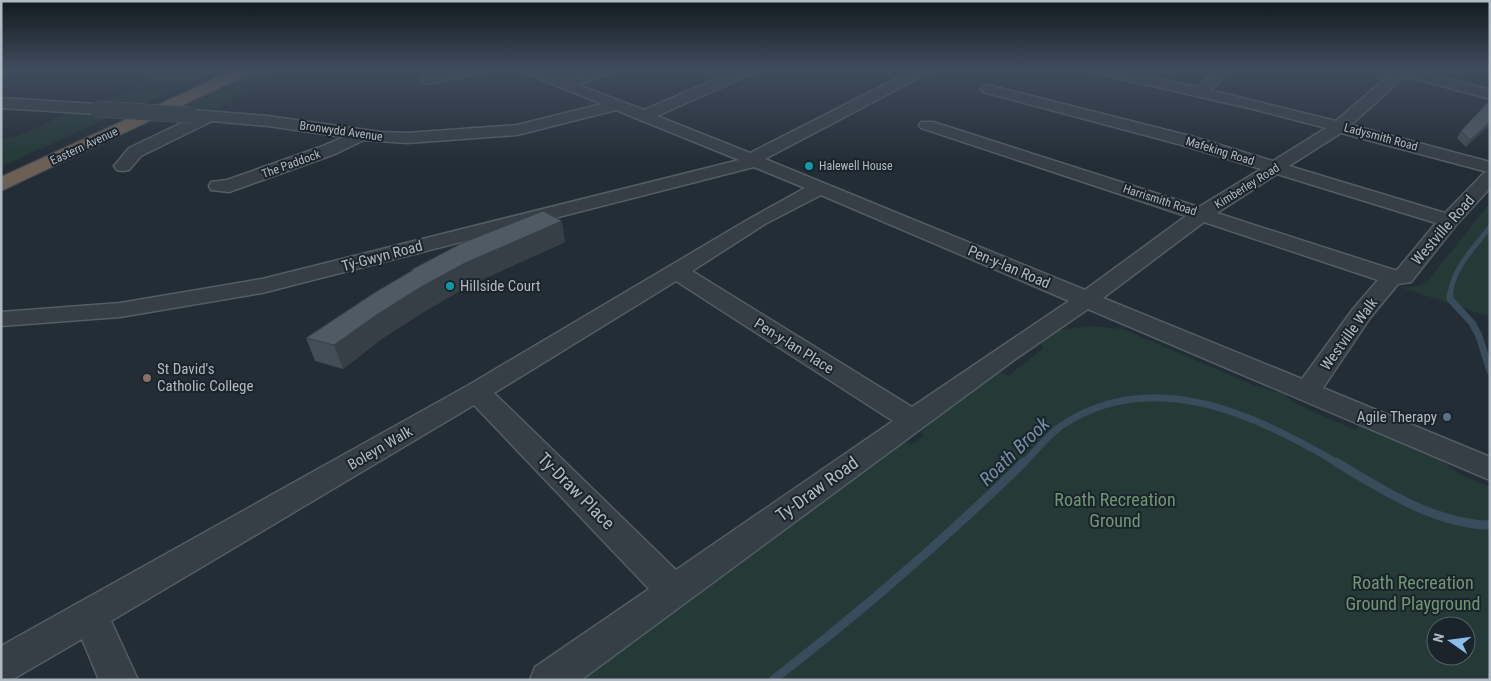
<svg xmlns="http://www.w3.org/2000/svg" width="1491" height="681" font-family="'Roboto Condensed',sans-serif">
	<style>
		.green { fill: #253937; fill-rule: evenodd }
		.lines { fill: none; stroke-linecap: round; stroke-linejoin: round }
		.stream-far2 { stroke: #384c5b; stroke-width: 5 }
		.stream-far1 { stroke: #384c5b; stroke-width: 7 }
		.stream { stroke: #384c5b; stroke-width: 9 }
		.minor-casing { stroke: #535d64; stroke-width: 3 }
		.highway-casing { stroke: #404a51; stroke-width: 2 }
		.minor { fill: #363f46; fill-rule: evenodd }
		.highway { fill: #6c5f54; fill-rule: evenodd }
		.minor-bridge-casing { stroke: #535d64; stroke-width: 17; stroke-linecap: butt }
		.minor-bridge { stroke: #363f46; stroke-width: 16 }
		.wall { fill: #434d56 }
		.shaded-wall { fill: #373f46 }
		.building { fill: #4e5a64; stroke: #373f46 }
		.culture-dot { fill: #0f9aa8; stroke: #1b242b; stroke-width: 2 }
		.education-dot { fill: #8d6e63; stroke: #1b242b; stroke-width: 2 }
		.service-dot { fill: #5c6f8a; stroke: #1b242b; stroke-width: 2 }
		.labels { text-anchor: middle; stroke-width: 4; stroke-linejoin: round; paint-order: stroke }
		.far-street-label { font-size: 12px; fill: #b0bac3; stroke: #1b242b }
		.far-poi-label { font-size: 12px; fill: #b0bac3; stroke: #1b242b; text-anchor: start }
		.street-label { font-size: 15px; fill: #b0bac3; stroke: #1b242b }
		.poi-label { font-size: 15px; fill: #b0bac3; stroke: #1b242b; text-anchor: start }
		.near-street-label { font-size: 18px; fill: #b0bac3; stroke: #1b242b }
		.near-park-label { font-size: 18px; fill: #719675; stroke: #1b242b }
		.near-water-label { font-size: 19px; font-style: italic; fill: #748fa3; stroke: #1b242b }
	</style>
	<rect width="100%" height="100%" fill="#232d36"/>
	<!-- green -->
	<path class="green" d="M170,69h54l-82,35h-50l44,-14 6,-8z
		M260,69h27l-14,4 -25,11 6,3 -23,12v2c-19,12 -29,11 -51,7z
		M75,111l35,5v1l-109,50v-29c24,1 51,-21 74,-27z
		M1490,203v114l-90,-30h13l13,-4z
		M1089,326l34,3 128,55 32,10 13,10 59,26 4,-4 14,-2 33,13 56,38 28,12v193h-917l303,-227 11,3 8,-7 -6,-5 17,-2 5,3 13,-9 -3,-3 7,-7 -1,-9 44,-33 10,1 9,-9 11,-4 7,4 35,-27 -1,-4 3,-10 12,-5zM1436,626h30v30h-30z"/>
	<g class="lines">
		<!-- stream-far2 -->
		<path class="stream-far2" d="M1450,296c2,-27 24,-48 40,-69"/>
		<!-- stream-far1 -->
		<path class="stream-far1" d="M1450,295v4l22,24 7,13 11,35
			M1023,464c13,-13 25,-30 41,-40 90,-58 193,-9 275,40"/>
		<!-- stream -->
		<path class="stream" d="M1336,462c47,28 98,62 154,63
			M773,680c88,-68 171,-140 251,-218"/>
		<defs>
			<path id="minor" d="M461,69h26l-2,3 -57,12 -5,-1 -2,-3 2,-3z
				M520,69h19l27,11 29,-11h19l-2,3 -34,13 66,25 96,-41h18l-2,3 -99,44 93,37 165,-84h17l-2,3 -165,87 320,131 101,-74 -265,-88 -2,-3 2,-3h12l266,85 62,-38 -79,-24 -199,-53 -2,-3 2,-3 5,-1 206,52 79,24 53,-33 -73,-19 -162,-37 -2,-3h24l84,18 21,-18h15l-23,21 126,31 56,-48 -6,-4h26l78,21v9l-85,-23 -54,49 139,37v26l-34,37 -45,57 -13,2 -28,34 -47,70 167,69v23l-402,-171 -74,51 -433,320h-51l5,-13 114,-78 -175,-184 -363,216 27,59h-39l-17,-41 -67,39 -14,2v-34l466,-260 282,-167 56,-31 -51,-21 -492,126 -142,24 -119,9v-14l119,-9 142,-24 477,-119 -123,-50 -99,25 -110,8 -43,-3 -29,14 -106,38 -18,-2 -2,-4 2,-4 16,-2 96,-34 21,-9 -76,-11 -56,-5 -71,35 -12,14 -6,1 -6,-1 -3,-4 15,-18 61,-29 -5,-1 -2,-3 2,-3 6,-2 77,6 113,16 26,1 110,-8 85,-21 -80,-32zM1341,133l143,38 4,1 -4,1 -39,40 -156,-47zM1277,174l159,49 -39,47h-3l-177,-57zM821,195l248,106 -157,106 -220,-136 73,-47zM1204,222l174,58 -25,29 -51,70 -199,-81zM676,281l217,140 -217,149 -182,-177z
				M1,98l96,6 5,2 3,3 -3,3 -5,2 -96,-6z"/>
			<path id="highway" d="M236,69h19l-2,3 -252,119v-14z"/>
		</defs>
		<!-- minor casing -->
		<use href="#minor" class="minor-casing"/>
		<!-- highway casing -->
		<use href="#highway" class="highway-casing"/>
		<!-- minor -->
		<use href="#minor" class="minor"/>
		<!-- highway -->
		<use href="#highway" class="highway"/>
		<defs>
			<path id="minor-bridge" d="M97,109l94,6"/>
		</defs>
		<!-- minor-bridge casing -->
		<use href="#minor-bridge" class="minor-bridge-casing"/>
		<!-- minor-bridge -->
		<use href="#minor-bridge" class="minor-bridge"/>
	</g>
	<!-- wall -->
	<path class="wall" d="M1490,100v25l-24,22 -9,-9 4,-7z
		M565,242l-95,43 -43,25 -44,28 -40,31 -28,-8 -9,-23 106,-67 -1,-1z"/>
	<!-- shaded-wall -->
	<path class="shaded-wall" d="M1490,122v3l-24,22 4,-7z
		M562,221l3,21 -95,43 -43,25 -44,28 -40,31 -9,-24 41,-29 46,-29 44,-24z"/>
	<!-- building -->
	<path class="building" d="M1490,100v22l-20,18 -9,-9z
		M543,211l19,10 -97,42 -44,24 -46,29 -41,29 -28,-7 68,-45 39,-23h-2l51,-27z"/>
	<!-- sky -->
	<linearGradient id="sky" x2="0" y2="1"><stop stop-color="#13191e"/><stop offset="0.42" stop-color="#3f4c5d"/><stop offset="1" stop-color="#3f4c5d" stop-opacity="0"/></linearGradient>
	<rect width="1491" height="164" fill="url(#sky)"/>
	<!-- markers -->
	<g class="culture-dot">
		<circle cx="809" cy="166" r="5"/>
		<circle cx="450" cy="286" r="5"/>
	</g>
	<circle class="education-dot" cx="147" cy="378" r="5"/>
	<circle class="service-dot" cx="1447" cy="417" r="5"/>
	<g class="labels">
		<!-- far-street labels -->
		<g class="far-street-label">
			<text transform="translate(341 131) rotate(8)" y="4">Bronwydd Avenue</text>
			<text transform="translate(1381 137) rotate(15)" y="4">Ladysmith Road</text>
			<text transform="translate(84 146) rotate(-25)" y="4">Eastern Avenue</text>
			<text transform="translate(1220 151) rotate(17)" y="4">Mafeking Road</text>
			<text transform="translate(291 164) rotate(-20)" y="4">The Paddock</text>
			<text transform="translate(1247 186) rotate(-32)" y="4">Kimberley Road</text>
			<text transform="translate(1160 200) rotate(18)" y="4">Harrismith Road</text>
		</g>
		<!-- far-poi labels -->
		<g class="far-poi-label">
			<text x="819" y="170">Halewell House</text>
		</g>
		<!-- street labels -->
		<g class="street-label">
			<text transform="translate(1443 230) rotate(-49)" y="5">Westville Road</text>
			<text transform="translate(382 256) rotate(-15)" y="5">Tŷ-Gwyn Road</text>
			<text transform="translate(1009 267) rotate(23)" y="5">Pen-y-lan Road</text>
			<text transform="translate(1349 334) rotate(-54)" y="5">Westville Walk</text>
			<text transform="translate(794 346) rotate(32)" y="5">Pen-y-lan Place</text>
			<text transform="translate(380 448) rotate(-30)" y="5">Boleyn Walk</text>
		</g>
		<!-- poi labels -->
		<g class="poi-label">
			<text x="460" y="291">Hillside Court</text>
			<text x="157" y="374">St David's<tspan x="157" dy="17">Catholic College</tspan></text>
			<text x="1437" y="422" text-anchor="end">Agile Therapy</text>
		</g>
		<!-- near-street labels -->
		<g class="near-street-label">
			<text transform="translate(817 489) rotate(-36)" y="6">Ty-Draw Road</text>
			<text transform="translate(576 491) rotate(45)" y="6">Ty-Draw Place</text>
		</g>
		<!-- near-park labels -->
		<g class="near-park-label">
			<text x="1115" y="506">Roath Recreation<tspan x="1115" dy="21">Ground</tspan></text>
			<text x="1413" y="589">Roath Recreation<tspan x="1413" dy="21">Ground Playground</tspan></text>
		</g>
		<!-- near-water labels -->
		<g class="near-water-label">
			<text transform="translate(1014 451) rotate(-44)" y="7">Roath Brook</text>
		</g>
	</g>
	<!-- border -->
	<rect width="1491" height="681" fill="none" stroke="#b0bac3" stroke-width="5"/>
	<!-- north arrow -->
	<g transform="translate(1451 641) rotate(284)"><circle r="24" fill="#1b242b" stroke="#576068"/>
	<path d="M0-4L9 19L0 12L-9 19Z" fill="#8cbeec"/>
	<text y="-8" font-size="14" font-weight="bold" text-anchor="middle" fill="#b0bac3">N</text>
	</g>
</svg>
